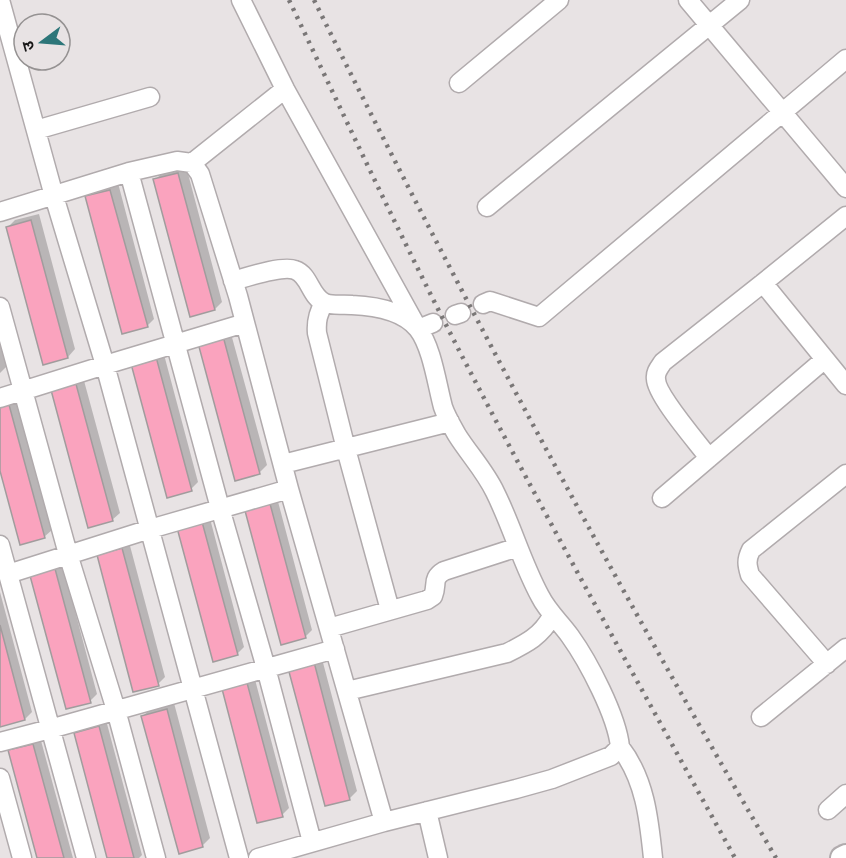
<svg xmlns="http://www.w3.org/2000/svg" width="846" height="858" font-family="'Nunito Sans','Noto Sans Devanagari',sans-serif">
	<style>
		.shadow { fill: #0003 }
		.building { fill: #faa3be; stroke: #a19c9d; stroke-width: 1.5 }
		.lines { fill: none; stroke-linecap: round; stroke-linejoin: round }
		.minor-casing { stroke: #b1abad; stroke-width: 21 }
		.tertiary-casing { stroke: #b1abad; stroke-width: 26 }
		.minor { stroke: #fff; stroke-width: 18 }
		.tertiary { stroke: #fff; stroke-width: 22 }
		.rail { stroke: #7a7777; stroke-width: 4.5; stroke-dasharray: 3 6; stroke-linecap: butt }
	</style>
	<rect width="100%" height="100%" fill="#e8e3e4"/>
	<!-- shadow -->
	<path class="shadow" d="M186,166l36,136 -7,7 -60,-129 7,-7z
		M118,183l36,136 -7,7 -60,-129 7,-7z
		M39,214l36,135 -7,8 -60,-130 7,-7z
		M230,330l37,135 -8,8 -52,-137z
		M0,341l7,25 -7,7z
		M162,347l36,135 -7,7 -52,-136z
		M83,377l37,136 -8,7 -59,-129z
		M15,394l37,136 -8,7 -44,-72v-67z
		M276,494l36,136 -7,7 -52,-136z
		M208,511l36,136 -7,7 -52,-137z
		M129,542l36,135 -7,7 -60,-129z
		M61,558l36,136 -7,7 -52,-136z
		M0,592l32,120 -7,7 -25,2z
		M321,655l36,136 -7,7 -23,6 -30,-142z
		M253,672l36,136 -7,7 -60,-129z
		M174,703l36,135 -7,7 -23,7 -37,-136 7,-7z
		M106,720l36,135 -3,3h-30l-34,-125 8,-7z
		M40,737l33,121h-34l-29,-107 7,-7z"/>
	<!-- building -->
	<path class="building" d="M178,173l37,137 -25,7 -37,-138z
		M110,190l38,137 -26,7 -37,-138z
		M31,220l37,138 -25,7 -37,-138z
		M223,336l37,138 -25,7 -37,-138z
		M155,353l37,138 -25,7 -37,-138z
		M76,384l37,137 -25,7 -37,-138z
		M8,401l37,137 -25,7 -20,-74v-68z
		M269,500l37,138 -25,7 -37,-138z
		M201,518l37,137 -25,7 -37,-138z
		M122,548l37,138 -26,6 -36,-137z
		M54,565l37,138 -25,6 -37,-137z
		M0,625l25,95 -25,7z
		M314,662l36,138 -25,6 -37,-138z
		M246,679l37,138 -26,6 -36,-138z
		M167,709l36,138 -24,7 -38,-138z
		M99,726l35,132h-27l-33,-125z
		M33,744l31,114h-27l-29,-108z"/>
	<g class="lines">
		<defs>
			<path id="minor" d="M0,0l54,196 51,169 134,493
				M241,0l44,89 133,240 15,-6
				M688,0l158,188
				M459,83l100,-83
				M36,130l114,-33
				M192,163l93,-74
				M129,172l91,336 46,160 46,174
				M487,207l253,-207
				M0,212l129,-40 48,-11 15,2 8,11 38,122 51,193 95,333
				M233,281c14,-4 50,-16 62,-11 15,5 15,27 30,33 8,3 18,1 27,2 22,1 51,5 66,24 14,18 19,56 25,78 3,9 9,19 14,28 12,19 28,36 38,57 17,34 27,71 45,104 8,16 20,26 30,40 18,25 47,80 50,111l-9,9 -59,23 -36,10 -132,33 -126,36
				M763,283l83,102
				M324,303c-6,10 -8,18 -7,30l29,116 44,161
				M483,304l7,-3 49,16 307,-258
				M0,307l68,247 48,156 40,148
				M455,315l6,-2
				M0,398l105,-33 140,-42
				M709,458c-11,-15 -53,-63 -53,-79 -1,-7 3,-11 7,-17l100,-79 83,-67
				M283,464l167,-42
				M662,498l163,-139
				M0,545l86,313
				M8,574l142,-45 139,-40
				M329,628l98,-28 6,-4c5,-12 -2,-17 11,-25l74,-24
				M827,664l-77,-89c-3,-10 -4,-15 1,-25l95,-76
				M347,691l160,-38c20,-10 34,-17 45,-37
				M761,717l85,-69
				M0,742l50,-13 285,-80
				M620,747c25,32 29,72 33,111
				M0,778l22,80
				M828,810l18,-16
				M427,811l11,47"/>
			<path id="tertiary" d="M842,858l4,-2"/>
		</defs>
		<!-- minor casing -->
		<use href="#minor" class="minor-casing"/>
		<!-- tertiary casing -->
		<use href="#tertiary" class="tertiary-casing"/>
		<!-- minor -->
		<use href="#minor" class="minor"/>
		<!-- tertiary -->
		<use href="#tertiary" class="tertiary"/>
		<!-- rail -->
		<path class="rail" d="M289,0c57,120 113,240 174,358 88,169 180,334 272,500
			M314,0c144,291 298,578 462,858"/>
	</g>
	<!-- north arrow -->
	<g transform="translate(42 42) rotate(254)"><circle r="28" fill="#e8e3e4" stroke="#959292" stroke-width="1.5"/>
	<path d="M0-4.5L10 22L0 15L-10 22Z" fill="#2d7679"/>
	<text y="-9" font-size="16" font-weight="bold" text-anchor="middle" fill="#191818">उ</text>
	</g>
</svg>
